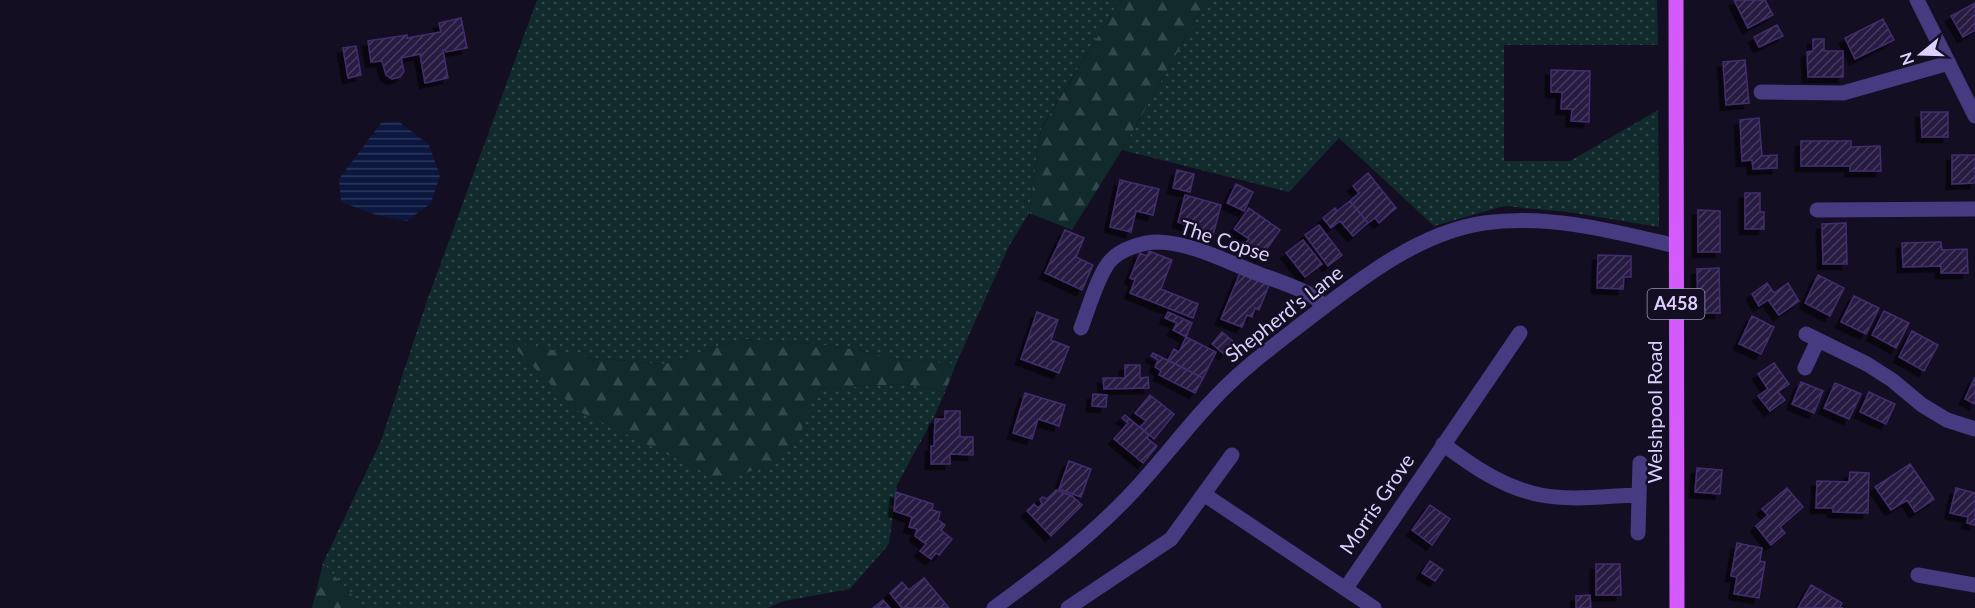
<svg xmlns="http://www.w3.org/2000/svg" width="1975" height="608" font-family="Lato,sans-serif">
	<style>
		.grass { fill: url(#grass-dots) }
		.forest { fill: url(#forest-firs) }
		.water { fill: url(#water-rules) }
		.building { fill: url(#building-hatch); stroke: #432d6e; stroke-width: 1.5; filter: url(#shadow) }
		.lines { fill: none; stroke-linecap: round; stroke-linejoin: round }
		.minor { stroke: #463a80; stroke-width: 15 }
		.primary { stroke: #d55afb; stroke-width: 15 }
		.labels { text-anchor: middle; stroke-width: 5; stroke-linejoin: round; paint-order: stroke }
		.shield { fill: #140e22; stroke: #a096bc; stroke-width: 1.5 }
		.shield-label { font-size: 18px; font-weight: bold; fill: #dcd1fe }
		.street-label { font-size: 20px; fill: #dcd1fe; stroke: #140e22 }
	</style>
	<defs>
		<pattern id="grass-dots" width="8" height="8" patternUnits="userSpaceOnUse" patternTransform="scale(1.5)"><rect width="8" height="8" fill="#112a2c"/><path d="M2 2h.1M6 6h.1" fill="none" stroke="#33484c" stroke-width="1.8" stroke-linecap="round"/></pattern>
		<pattern id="forest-firs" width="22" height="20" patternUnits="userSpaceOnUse" patternTransform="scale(1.5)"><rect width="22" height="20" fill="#112a2c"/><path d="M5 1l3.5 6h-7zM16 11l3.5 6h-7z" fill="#33484c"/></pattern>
		<pattern id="water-rules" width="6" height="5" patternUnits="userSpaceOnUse" patternTransform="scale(1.5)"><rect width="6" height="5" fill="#0b173f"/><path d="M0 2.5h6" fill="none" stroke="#2e385c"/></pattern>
		<pattern id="building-hatch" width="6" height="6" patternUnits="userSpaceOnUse" patternTransform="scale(1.5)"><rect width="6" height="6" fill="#281b43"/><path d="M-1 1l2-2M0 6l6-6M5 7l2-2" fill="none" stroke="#473b5f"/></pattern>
		<filter id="shadow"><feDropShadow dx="-5.5" dy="5.5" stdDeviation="0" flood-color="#0009"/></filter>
	</defs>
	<rect width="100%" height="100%" fill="#140e22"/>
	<!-- grass -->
	<path class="grass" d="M537,0h583l-79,128 -12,85 -20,33 -53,118 -54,-4 -65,-14 -93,-7 -80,25 -72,-6 -83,-16 288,100 18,-53 90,-5 40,8 -10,23 -38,70 -8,59 -39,45 -66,12 -16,7h-404l-41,-45 58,-122 46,-140z
		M1207,0h450l1,45h-154v116h66l88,-51 1,117 -91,-15 -64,-6 -70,20 -95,-88 -50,54 -167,-42z"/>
	<!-- forest -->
	<path class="forest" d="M1120,0h87l-85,150 -50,80 -43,-17 12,-84z
		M744,339l93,7 65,14 54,4 -11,28 -40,-8 -89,5 -19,53 -23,21 -52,18 -146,-71 -68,-69 84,17 72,6z
		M323,563l41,45h-52z"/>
	<!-- water -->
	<path class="water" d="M398,121l31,24 11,31 -9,27 -24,18 -30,-6 -36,-13 -2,-23 42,-56z"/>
	<!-- building -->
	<path class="building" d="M1734,0h31l8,15 -25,13z
		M1975,3v27l-12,7 -12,-21z
		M461,18l6,30 -21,4 -1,-2h-2l5,28 -23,5 -5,-29 -19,4 3,13 -4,6 -8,2 -6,-4 -4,-14 -11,1 -3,-21 39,-6v3l34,-6 -2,-9z
		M1883,19l11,21 -39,19 -10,-21z
		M1777,25l6,11 -24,11 -5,-10z
		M1813,39h11v12h19v26h-35l-1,-25 6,-1z
		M356,46l5,29 -13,3 -5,-30z
		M1745,60l4,43 -23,2 -3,-43z
		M1551,70l39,1 -1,51 -18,-1 1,-12h-11l1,-17h-11z
		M1921,112h27v25h-26z
		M1759,118l3,38 15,-1v13l-24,1 -1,-9 -10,1 -2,-41z
		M1801,141h50v6l29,-1 1,25h-31v-5h-49z
		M1952,155h23v28l-23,1z
		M1177,170l17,4 -4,18 -17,-4z
		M1368,173l28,35 -17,15 -4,-5 -7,5 -18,-22 9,-8 -6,-7z
		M1120,180l39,9 -6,26 -17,-4 -5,21 -21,-5z
		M1236,184l17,8 -9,19 -17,-8z
		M1745,193h15v19h4v17h-19z
		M1185,195l36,10 -9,34 -21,-6 2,-6 -15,-5z
		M1350,201l18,22 -15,13 -13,-15 -9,7 -8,-10 12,-10 2,3z
		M1249,208l31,22 -19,27 -17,-12 5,-6 -15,-10z
		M1698,210l22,1v41h-22z
		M1846,223l1,41h-24l-1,-40z
		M1319,225l23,30 -14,11 -23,-31z
		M1065,230l19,8 -8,19 17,8 -11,25 -37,-17z
		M1303,240l19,24 -17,13 -19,-24z
		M1941,242l1,8 25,-1 1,24h-27v-7l-38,1 -1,-24z
		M1149,251l23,9 -11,29 37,15 -5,14 -63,-25 5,-13 -5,-2 10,-25 7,3z
		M1598,255l33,1v21h-7l-1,12 -26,-1z
		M1719,268l1,45h-22l-1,-44z
		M1240,273l29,12 -10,25 -4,-2 -3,9 -5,-2 -5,12 -21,-8z
		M1818,275l26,13 -14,28 -25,-13z
		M1767,283l7,10 14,-10 11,18 -20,14 -11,-15 -9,6 -7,-12z
		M1854,296l25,12 -13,26 -25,-12z
		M1884,311l25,12 -13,25 -24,-13z
		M1037,312l21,8 -7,20 18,7 -10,26 -38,-14z
		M1168,312l24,11 -6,14 -13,-7 4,-7 -12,-5z
		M1752,316l22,11 -13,27 -22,-10z
		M1912,331l26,14 -14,26 -25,-14z
		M1222,332l12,10 -10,12 -12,-10z
		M1186,337l30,15 -13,26 -35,-18 6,-11 5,3z
		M1153,353l50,25 -8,15 -36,-18 2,-4 -6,-4 3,-7 -7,-4z
		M1774,363l15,21 -11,8 7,8 -15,11 -12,-15 10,-7 -10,-15z
		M1125,365h15v13l8,-1 1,11 -45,1 -1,-11h22z
		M1975,377v27l-10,-5z
		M1801,382l22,9 -9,22 -22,-9z
		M1835,383l26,11 -12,25 -25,-11z
		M1869,392l26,12 -9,20 -26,-12z
		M1025,393l40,12 -6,21 -21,-7 -6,20 -19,-6z
		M1093,394l14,1 -1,12 -14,-1z
		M1150,395l24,19 -20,25 -14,-12 6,-6 -11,-8z
		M945,411h15v26h13v18l-23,-1v10h-19v-18h3l1,-27h10z
		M1125,415l24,20 -2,3 10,8 -14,17 -29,-24 14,-16 -6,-5z
		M1069,461l22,8 -10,28 -22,-8z
		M1910,464l24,35 -19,13 -8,-12 -16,10 -16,-23z
		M1697,468l25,2 -2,24 -25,-2z
		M1850,472l19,1 -1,40 -35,-1v-4h-17l1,-27 32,1z
		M1787,488l16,19 -23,20 5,6 -14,12 -15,-19 12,-11 -6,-6z
		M1956,488l19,5v32l-8,-2 1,-6 -18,-4z
		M1056,490l16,6 10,9 -31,31 -24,-25 7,-7 4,4 4,-4 -2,-5 3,-2 4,2z
		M896,492l37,12 -1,6 8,2 -2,8 7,5 -4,5 11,9 -13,16 -3,-2 -5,6 -11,-8 6,-7 -11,-8 2,-7 -8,-2 3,-10 -18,-6z
		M1430,505l20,14 -18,26 -20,-15z
		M1737,543l25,5 -2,13 5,1 -6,36 -25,-4 3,-17 -6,-1z
		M1430,561l13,9 -8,11 -13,-8z
		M1596,564h24l1,31h-25z
		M924,578l25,30h-47l-12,-15 12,-11 7,8z
		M1811,585l31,18 -2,4 3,1h-45z
		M1590,595l1,13h-15v-12z
		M883,600l7,8h-17z"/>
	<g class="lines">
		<!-- minor -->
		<path class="minor" d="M1917,0l58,116
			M1761,92l82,1 106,-30
			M1817,210l158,-1
			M1081,328c7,-18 18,-56 30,-68 10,-11 32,-18 47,-18 34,1 69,20 101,32 18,7 39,13 55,23 4,3 7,7 10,10
			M1806,334l61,30 25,16 30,25 25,15 28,9
			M1805,368l13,-28
			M1443,444c29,22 61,44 98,51 31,6 65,1 97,0
			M1205,495l169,113
			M1638,533l2,-70
			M1918,575l57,10
			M1346,588l174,-255
			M994,608c45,-33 90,-66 129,-106 31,-31 57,-67 87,-99 26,-29 58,-53 89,-77 54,-41 116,-93 185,-103 65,-9 129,8 192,23
			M1068,608l103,-69 61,-84"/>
		<!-- primary -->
		<path class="primary" d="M1676,0l1,608"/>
	</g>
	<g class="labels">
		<!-- shield labels -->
		<rect class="shield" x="1647.5" y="289" width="57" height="30" rx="4.5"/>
		<g class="shield-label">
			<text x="1676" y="310">A458</text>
		</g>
		<!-- street labels -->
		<g class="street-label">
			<text transform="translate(1225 241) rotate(18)" y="7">The Copse</text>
			<text transform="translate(1284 314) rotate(-38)" y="7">Shepherd's Lane</text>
			<text transform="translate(1655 412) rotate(-90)" y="7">Welshpool Road</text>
			<text transform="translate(1377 504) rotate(-56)" y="7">Morris Grove</text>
		</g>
	</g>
	<!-- north arrow -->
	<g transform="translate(1921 54) rotate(251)" stroke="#140e22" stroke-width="4.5" paint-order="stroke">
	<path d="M0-4.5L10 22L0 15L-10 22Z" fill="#dcd1fe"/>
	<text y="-9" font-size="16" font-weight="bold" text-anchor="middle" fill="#dcd1fe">N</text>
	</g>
</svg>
